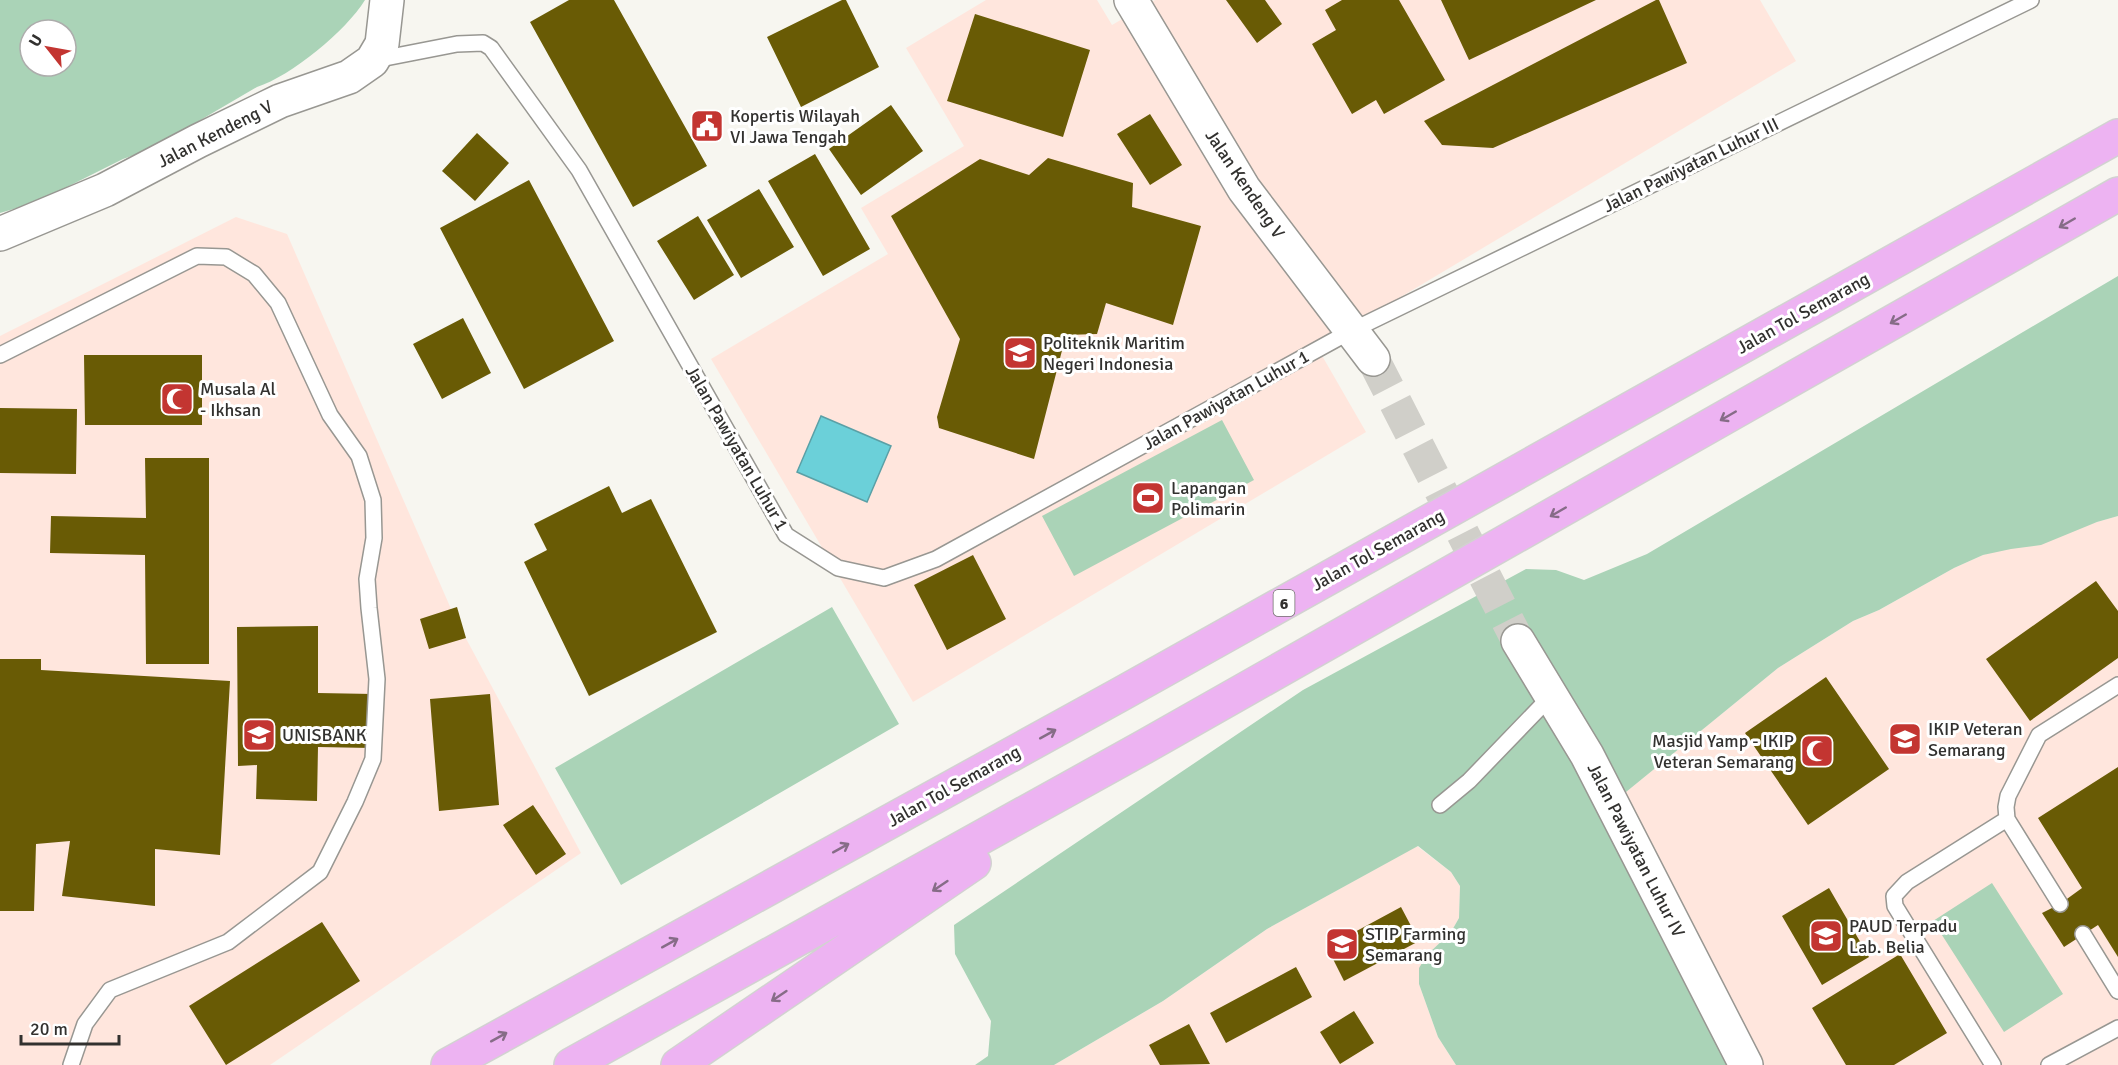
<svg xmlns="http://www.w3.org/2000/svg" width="2118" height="1065" font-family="Signika,sans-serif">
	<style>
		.education { fill: #ffe6dd }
		.green { fill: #aad3b7; fill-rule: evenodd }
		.water { fill: #6bd0d9; stroke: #5aa0a6; stroke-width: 1.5 }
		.building { fill: #695b05 }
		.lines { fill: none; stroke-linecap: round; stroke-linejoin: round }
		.secondary-tunnel { stroke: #d0cfc9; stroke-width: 33; stroke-dasharray: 33 16; stroke-linecap: butt }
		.lane-casing { stroke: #989792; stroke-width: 18 }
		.secondary-casing { stroke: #989792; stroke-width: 36 }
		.highway-casing { stroke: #d2d2d1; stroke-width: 36 }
		.lane { stroke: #fff; stroke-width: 15 }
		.secondary { stroke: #fff; stroke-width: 33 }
		.highway { stroke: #edb3f2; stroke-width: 33 }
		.oneway { stroke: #866c87 }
		.labels { text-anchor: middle; stroke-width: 6; stroke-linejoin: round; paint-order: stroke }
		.shield { fill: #fff; stroke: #706f6d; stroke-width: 1.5 }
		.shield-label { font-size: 16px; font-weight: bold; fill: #32312f }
		.poi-label { font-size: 18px; fill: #32312f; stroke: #fff; text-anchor: start }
		.street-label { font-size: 18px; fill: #32312f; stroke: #fff }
	</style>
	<rect width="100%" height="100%" fill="#f7f6f0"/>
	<!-- education -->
	<path class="education" d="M986,0h111l15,25 43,-25h605l36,61 -479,286 49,85 -453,270 -202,-343 177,-105 -27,-46 103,-62 -58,-98z
		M236,217l51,17 168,384 126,235 -311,212h-270v-729z
		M2118,516v549h-389l-125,-255 174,-142 75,-47 26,-11 75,-42 29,-13z
		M1417,846l34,26 9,14 -1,32 -8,14 -24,23 -8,29 19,53 18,28h-402l109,-64 104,-72z"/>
	<!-- green -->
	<path class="green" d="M0,0h365c-19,31 -74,76 -108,87l-106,62 -28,10 -86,43 -37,11zM30,30h36v36h-36z
		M2118,276v240l-21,6 -56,23 -30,4 -28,6 -29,13 -75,42 -26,11 -75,47 -174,142 125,255h-273l-18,-28 -19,-53v-16l8,-13 24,-23 8,-14 1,-32 -9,-14 -33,-26 -151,83 -104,72 -109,64h-79l13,-9 3,-35 -36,-67 -1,-29 349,-235 223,-121 30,1 28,10 63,-26z
		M1222,420l32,60 -180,96 -32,-60z
		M832,607l67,117 -278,161 -66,-117z
		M1992,883l71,111 -59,38 -71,-111z"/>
	<!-- water -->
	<path class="water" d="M821,416l70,30 -24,56 -70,-30z"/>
	<!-- building -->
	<path class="building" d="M569,0h45l93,166 -74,41 -103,-185z
		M842,0h4l33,67 -78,40 -34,-70z
		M1226,0h39l17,24 -25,19z
		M1342,0h57l46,80 -61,34 -8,-14 -24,14 -40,-70 24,-14 -11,-20z
		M1441,0h155l-127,60z
		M1656,0h3l28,63 -194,85 -51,-3 -18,-24z
		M975,14l115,36 -27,87 -116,-36z
		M891,105l32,46 -62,44 -32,-46z
		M1150,114l32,51 -32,20 -33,-51z
		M477,133l32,30 -34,38 -33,-30z
		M815,154l55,95 -47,27 -55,-95z
		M1048,158l85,25 -1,24 69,19 -28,99 -67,-22 -9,31 -31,1 -32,124 -95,-31 -2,-11 23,-78 -69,-123 89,-57 49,16z
		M529,180l85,161 -90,48 -84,-161z
		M759,189l35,58 -53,31 -34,-58z
		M698,216l36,59 -40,25 -37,-59z
		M463,318l28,55 -49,26 -29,-55z
		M84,355h118v70h-117z
		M0,408l77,1 -1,65 -76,-1z
		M145,458h64v206h-63l-1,-109 -95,-2 1,-37 95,2z
		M609,486l13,27 29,-14 66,133 -128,64 -65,-134 23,-12 -13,-26z
		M973,555l33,64 -59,31 -33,-65z
		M2096,581l22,30v47l-88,63 -44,-62z
		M457,607l9,31 -37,11 -9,-30z
		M318,626v67l55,1 -2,54 -53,-1 -1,54 -61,-2 1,-34 -19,1 -1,-139z
		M0,659h41v11l189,11 -10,174 -65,-6v57l-93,-10 8,-55 -34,3 -2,67h-34z
		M1826,677l63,92 -81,56 -63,-92z
		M490,694l9,111 -60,6 -9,-112z
		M2118,767v190l-20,-32 -34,22 -22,-34 18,-9 22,-16 -44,-70z
		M533,805l33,49 -30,21 -33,-50z
		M1829,888l40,69 -47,28 -40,-69z
		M1401,907l18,34 -75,40 -17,-34z
		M322,922l38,59 -134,84 -37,-59z
		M1900,954l47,79 -53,32h-48l-34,-57z
		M1296,967l16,30 -86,46 -16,-30z
		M1354,1011l20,32 -34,21 -20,-32z
		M1189,1024l21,40 -50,1 -11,-20z"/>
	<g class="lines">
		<!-- secondary-tunnel -->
		<path class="secondary-tunnel" d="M1373,359l145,282"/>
		<defs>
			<path id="lane" d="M375,60l82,-16 26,-1 8,5 88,122 207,365 52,33 46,10 52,-19 415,-228 680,-331
				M0,355l197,-99 29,1 28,17 24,29 52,112 29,41 14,44 1,38 -7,41 2,29 8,71 -4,80 -18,43 -35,70 -92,70 -118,48 -25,34 -14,41
				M1440,805l29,-24 82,-85
				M2060,904l-53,-85 -1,-12 2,-11 31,-61 79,-50
				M2083,934l35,57
				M1993,1065l-98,-159 -1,-10 13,-14 100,-63
				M2049,1065l69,-37"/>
			<path id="secondary" d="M1131,0l113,189 129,170
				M0,234l105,-44 93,-49 82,-40 69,-24 23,-16 10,-17 5,-44
				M1518,641l69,114 159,310"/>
			<path id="highway" d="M448,1065l673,-371 997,-558
				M571,1065l573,-318 974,-553
				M678,1065l296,-202"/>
		</defs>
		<!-- lane casing -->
		<use href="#lane" class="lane-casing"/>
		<!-- secondary casing -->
		<use href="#secondary" class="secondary-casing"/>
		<!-- highway casing -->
		<use href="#highway" class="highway-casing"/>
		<!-- lane -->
		<use href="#lane" class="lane"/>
		<!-- secondary -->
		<use href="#secondary" class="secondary"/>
		<!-- highway -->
		<use href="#highway" class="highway"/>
	</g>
	<!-- one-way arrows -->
	<defs><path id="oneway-shaft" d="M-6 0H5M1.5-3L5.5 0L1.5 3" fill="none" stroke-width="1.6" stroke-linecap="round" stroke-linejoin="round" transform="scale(1.5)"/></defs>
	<g class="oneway">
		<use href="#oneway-shaft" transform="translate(2067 223) rotate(150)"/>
		<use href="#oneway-shaft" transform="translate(1898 319) rotate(150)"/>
		<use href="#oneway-shaft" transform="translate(1728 416) rotate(150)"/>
		<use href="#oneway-shaft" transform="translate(1558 512) rotate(150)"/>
		<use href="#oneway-shaft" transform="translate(1048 734) rotate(-29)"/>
		<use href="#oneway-shaft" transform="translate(841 848) rotate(-29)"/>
		<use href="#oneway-shaft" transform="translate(940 886) rotate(146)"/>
		<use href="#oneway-shaft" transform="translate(670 943) rotate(-29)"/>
		<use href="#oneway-shaft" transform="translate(779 996) rotate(146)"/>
		<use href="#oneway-shaft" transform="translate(499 1037) rotate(-29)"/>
	</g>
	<!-- icons -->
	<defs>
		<symbol id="civic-square" viewBox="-11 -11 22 22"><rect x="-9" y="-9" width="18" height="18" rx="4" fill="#c33531" stroke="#fff"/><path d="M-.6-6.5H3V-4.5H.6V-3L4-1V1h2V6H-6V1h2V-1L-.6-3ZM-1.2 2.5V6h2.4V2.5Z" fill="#fff"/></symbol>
		<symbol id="university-square" viewBox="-11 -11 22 22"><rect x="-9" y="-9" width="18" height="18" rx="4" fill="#c33531" stroke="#fff"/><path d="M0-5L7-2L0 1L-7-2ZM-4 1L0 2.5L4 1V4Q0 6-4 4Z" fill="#fff"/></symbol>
		<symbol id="mosque-square" viewBox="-11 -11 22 22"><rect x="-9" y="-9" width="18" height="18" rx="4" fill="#c33531" stroke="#fff"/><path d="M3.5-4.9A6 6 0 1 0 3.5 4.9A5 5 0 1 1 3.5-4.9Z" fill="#fff"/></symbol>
		<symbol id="stadium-square" viewBox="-11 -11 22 22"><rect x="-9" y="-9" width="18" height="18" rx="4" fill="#c33531" stroke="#fff"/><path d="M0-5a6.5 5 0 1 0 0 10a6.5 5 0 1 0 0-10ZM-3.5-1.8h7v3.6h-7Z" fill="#fff"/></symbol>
		<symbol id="school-square" viewBox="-11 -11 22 22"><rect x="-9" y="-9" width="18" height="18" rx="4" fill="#c33531" stroke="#fff"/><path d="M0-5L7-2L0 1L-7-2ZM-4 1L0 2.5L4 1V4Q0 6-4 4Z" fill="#fff"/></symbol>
	</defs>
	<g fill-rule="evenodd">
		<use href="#civic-square" x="688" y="107" width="38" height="38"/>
		<use href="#university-square" x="1001" y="334" width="38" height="38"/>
		<use href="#mosque-square" x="158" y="380" width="38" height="38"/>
		<use href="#stadium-square" x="1129" y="479" width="38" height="38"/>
		<use href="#university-square" x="240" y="716" width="38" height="38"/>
		<use href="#university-square" x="1886" y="720" width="38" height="38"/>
		<use href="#mosque-square" x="1798" y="732" width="38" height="38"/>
		<use href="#school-square" x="1807" y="917" width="38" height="38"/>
		<use href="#university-square" x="1323" y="925" width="38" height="38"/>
	</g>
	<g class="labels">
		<!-- shield labels -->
		<rect class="shield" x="1273.5" y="590" width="21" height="26" rx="4.5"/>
		<g class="shield-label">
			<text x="1284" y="609">6</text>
		</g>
		<!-- poi labels -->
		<g class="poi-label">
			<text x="730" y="122">Kopertis Wilayah<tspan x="730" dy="21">VI Jawa Tengah</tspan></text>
			<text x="1043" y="349">Politeknik Maritim<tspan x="1043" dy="21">Negeri Indonesia</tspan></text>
			<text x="200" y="395">Musala Al<tspan x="200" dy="21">- Ikhsan</tspan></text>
			<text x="1171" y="494">Lapangan<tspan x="1171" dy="21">Polimarin</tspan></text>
			<text x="1928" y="735">IKIP Veteran<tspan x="1928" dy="21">Semarang</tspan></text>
			<text x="282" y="741">UNISBANK</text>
			<text x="1794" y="747" text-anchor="end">Masjid Yamp - IKIP<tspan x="1794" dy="21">Veteran Semarang</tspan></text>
			<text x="1849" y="932">PAUD Terpadu<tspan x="1849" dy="21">Lab. Belia</tspan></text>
			<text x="1365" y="940">STIP Farming<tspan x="1365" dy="21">Semarang</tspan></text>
		</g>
		<!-- street labels -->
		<g class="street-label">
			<text transform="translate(215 134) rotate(-27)" y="6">Jalan Kendeng V</text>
			<text transform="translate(1691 165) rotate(-26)" y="6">Jalan Pawiyatan Luhur III</text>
			<text transform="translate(1245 184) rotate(56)" y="6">Jalan Kendeng V</text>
			<text transform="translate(1803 313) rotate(-29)" y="6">Jalan Tol Semarang</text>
			<text transform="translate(1226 400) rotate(-29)" y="6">Jalan Pawiyatan Luhur 1</text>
			<text transform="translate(737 448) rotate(60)" y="6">Jalan Pawiyatan Luhur 1</text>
			<text transform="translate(1378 550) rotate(-29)" y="6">Jalan Tol Semarang</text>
			<text transform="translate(954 786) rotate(-29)" y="6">Jalan Tol Semarang</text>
			<text transform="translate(1636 850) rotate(63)" y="6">Jalan Pawiyatan Luhur IV</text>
		</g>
	</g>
	<!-- north arrow -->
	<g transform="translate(48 48) rotate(301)"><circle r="28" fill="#ffffff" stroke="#adadac" stroke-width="1.5"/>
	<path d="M0-4.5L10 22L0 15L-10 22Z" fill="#c33531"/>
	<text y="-9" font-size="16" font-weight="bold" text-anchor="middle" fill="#32312f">U</text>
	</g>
	<!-- scale -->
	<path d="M21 1035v9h98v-9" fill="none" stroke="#32312f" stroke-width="3"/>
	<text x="30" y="1035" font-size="18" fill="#32312f" stroke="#ffffff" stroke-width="4.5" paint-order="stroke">20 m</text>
</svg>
